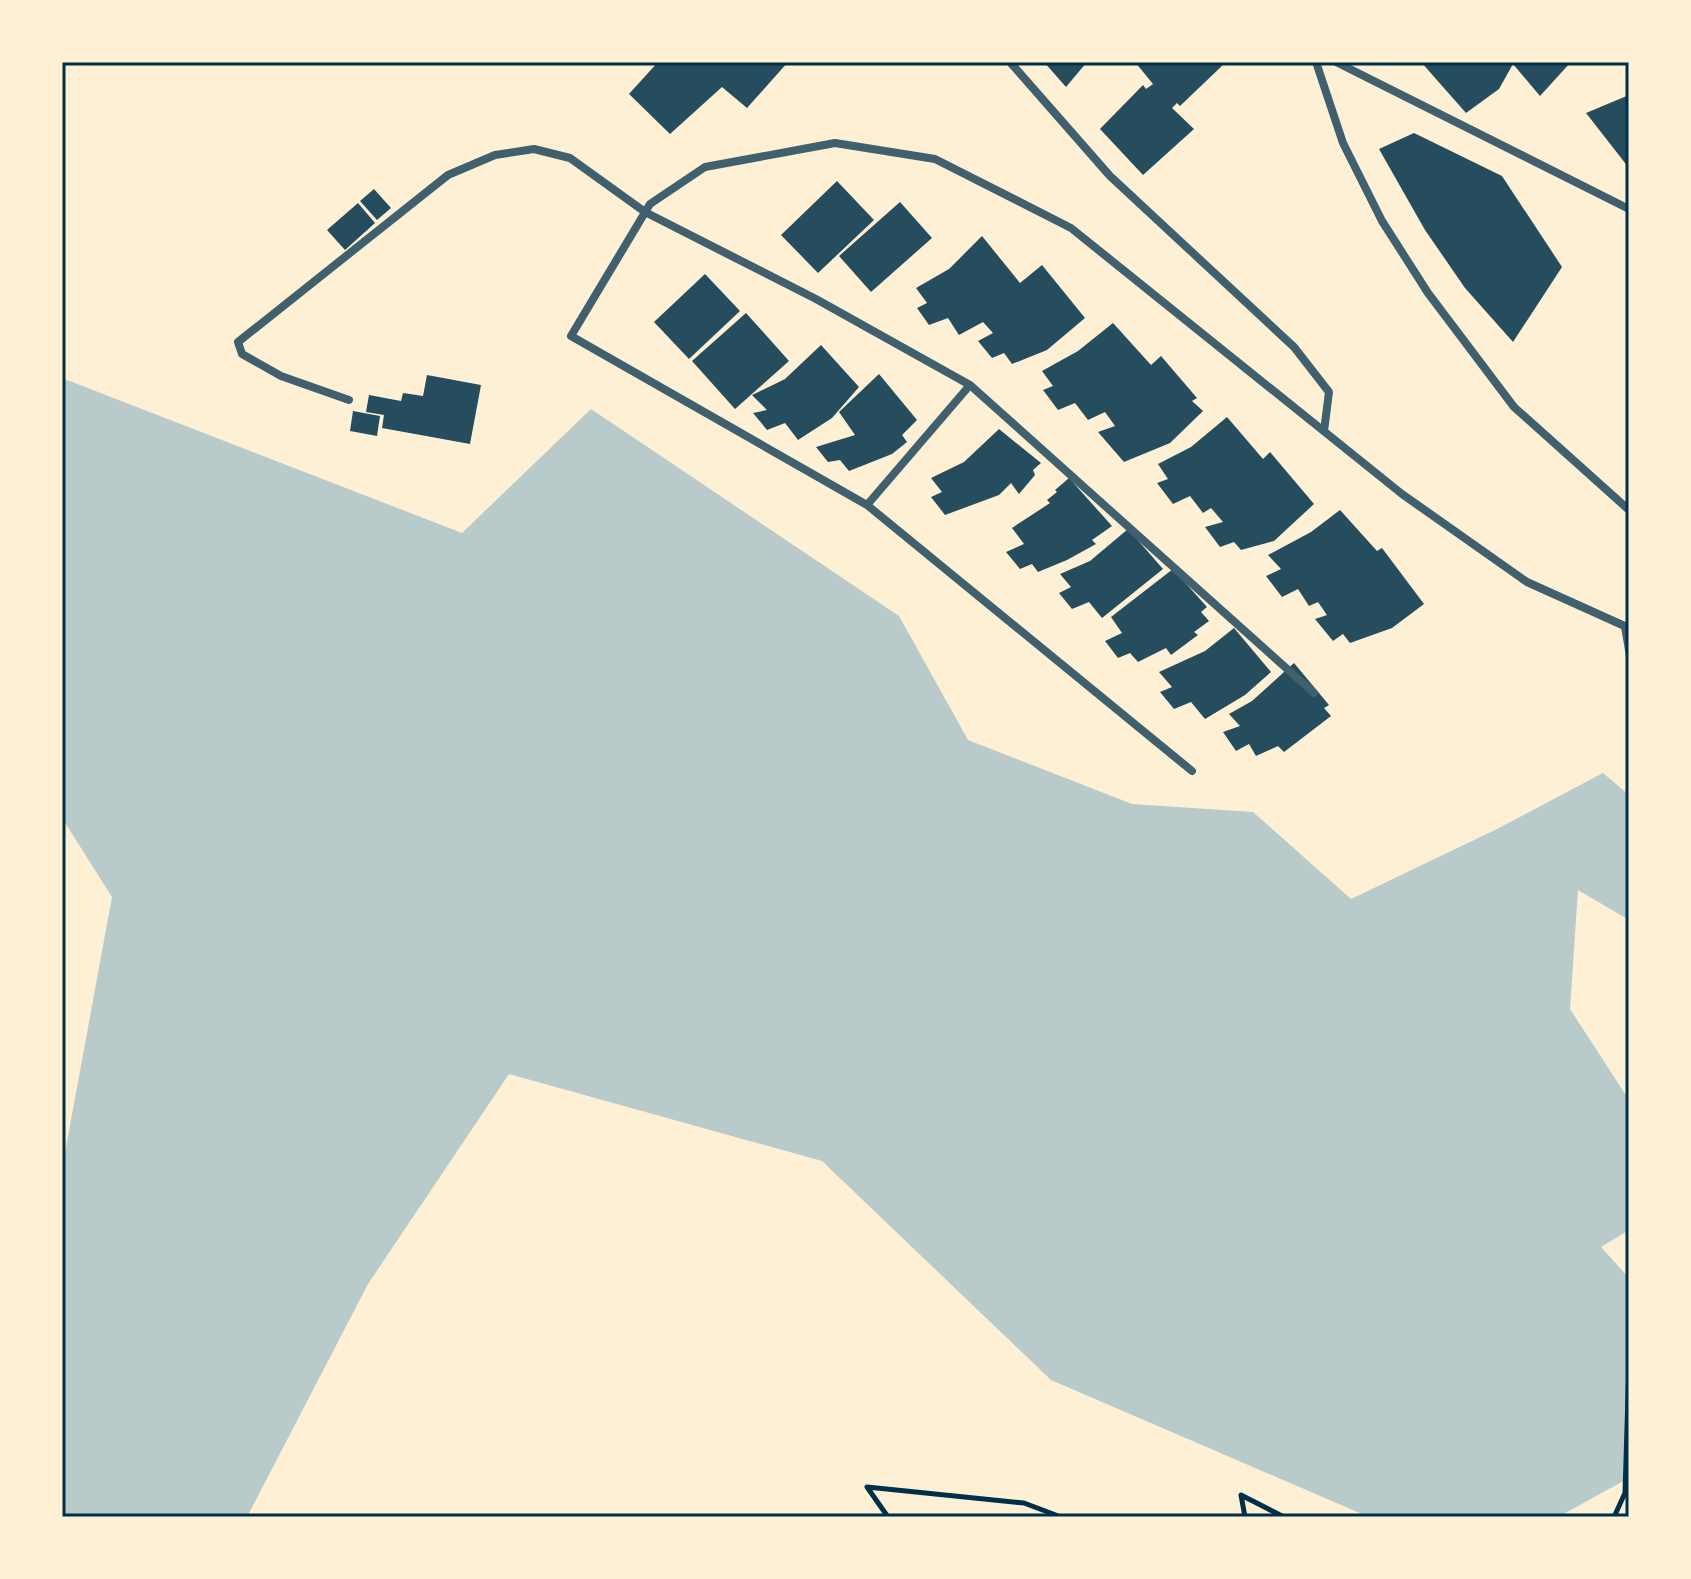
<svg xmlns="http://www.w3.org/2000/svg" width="1691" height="1579" font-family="Manrope,sans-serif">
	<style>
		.green { fill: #b9caca }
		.building { fill: #264d5e }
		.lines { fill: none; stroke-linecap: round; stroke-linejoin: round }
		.path { stroke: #003049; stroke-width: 5 }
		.service { stroke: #3f606c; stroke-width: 6 }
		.minor { stroke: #3f606c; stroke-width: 8 }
		.neatline { fill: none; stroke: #003049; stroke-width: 3 }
	</style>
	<rect width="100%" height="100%" fill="#fdf0d5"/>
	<!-- green -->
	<path class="green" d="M62,378l400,155 129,-124 308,207 69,124 164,64 121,8 98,87 144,-69 108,-57 26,22v125l-51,-30 -8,119 59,91v130l-28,17 28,31v200l-71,39h-189l-318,-137 -229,-219 -313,-87 -141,210 -121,233h-185v-348l50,-272 -50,-79z"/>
	<!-- building -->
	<path class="building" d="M658,62h130l-41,46 -25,-21 -52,47 -41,-40z
		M1044,62h43l-21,25z
		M1135,62h87l2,2 -44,42 -3,-3 -5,5 22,21 -51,46 -43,-46 43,-44 3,4 7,-5z
		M1421,62h150l-31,34 -27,-32 -14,25 -33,24z
		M1629,95v73l-43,-55z
		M1414,133l88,43 60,91 -49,75 -48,-54 -40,-58 -46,-81z
		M837,181l37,39 -56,53 -37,-38z
		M374,189l17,19 -14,12 -17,-19z
		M900,202l32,36 -61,54 -32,-36z
		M358,203l17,20 -30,27 -18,-20z
		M982,236l38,47 22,-18 43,53 -38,32 -35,14 -8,-11 -12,5 -14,-17 15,-8 -10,-11 -24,13 -11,-17 -19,7 -12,-17 10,-5 -11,-15 33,-19z
		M705,274l35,37 -51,48 -35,-37z
		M746,313l43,48 -54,48 -43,-48z
		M1113,323l38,42 10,-9 36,42 -5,3 11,10 -33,32 -46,19 -26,-30 17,-6 -10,-14 -17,8 -13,-17 -17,7 -15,-20 10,-4 -11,-15 36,-20z
		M821,345l38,42 -27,31 -34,22 -13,-17 -18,7 -14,-17 14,-3 -15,-15 33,-16z
		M879,374l38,46 -15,15 5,7 -15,12 -43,17 -9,-11 -12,2 -12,-15 39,-12 -16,-23z
		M427,375l54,10 -11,59 -88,-16 2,-13 -18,-3 3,-17 32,6 2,-8 20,3z
		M353,411l27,5 -3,20 -27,-5z
		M1227,417l36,42 7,-7 44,52 -40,37 -33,9 -7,-8 -14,5 -15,-20 18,-5 -12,-14 -8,5 -13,-17 -17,8 -16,-21 11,-4 -10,-15 33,-17z
		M999,429l42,34 -8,7 2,5 -16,19 -8,-11 -12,12 -54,20 -14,-18 11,-5 -11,-14 33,-16z
		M1069,478l43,48 -20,14 4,4 -29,16 -29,12 -6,-8 -12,5 -14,-17 18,-8 -12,-16 38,-25 -3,-3 10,-8 -2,-2z
		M1340,510l37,41 5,-3 42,56 -32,24 -42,15 -7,-9 -10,7 -18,-22 12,-4 -9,-13 -9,4 -11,-17 -16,8 -16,-21 15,-7 -13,-14 43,-23z
		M1128,529l35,40 -61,49 -13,-16 -17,7 -13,-16 12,-6 -11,-13 30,-13z
		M1173,569l34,38 -6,5 8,9 -15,11 4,3 -27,20 -5,-7 -28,14 -8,-9 -12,5 -13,-17 17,-8 -11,-16z
		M1234,628l37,44 -26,23 -40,24 -14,-17 -17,7 -14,-17 12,-5 -13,-15 46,-21z
		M1294,663l35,42 -5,3 7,8 -47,36 -6,-6 -22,10 -7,-12 -13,7 -13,-19 17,-6 -11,-12 23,-13z"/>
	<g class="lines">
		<!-- path -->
		<path class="path" d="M888,1517l-21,-30 157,16 37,14
			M1245,1517l-4,-22 43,22
			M1614,1517l11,-24 4,-131"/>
		<!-- service -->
		<path class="service" d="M1624,627l5,29"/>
		<!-- minor -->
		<path class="minor" d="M1010,62l100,114 184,171 35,45 -5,39
			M1316,62l27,81 39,78 46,72 86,114 115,103
			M1336,62l293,147
			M349,400l-68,-24 -39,-22 -4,-12 210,-167 47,-20 39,-6 36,9 75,54 171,87 154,86 344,308
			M867,505l103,-120
			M1192,771l-325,-266 -296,-169 79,-132 55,-37 130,-24 100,16 136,69 331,266 125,88 102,46"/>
	</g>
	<!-- border -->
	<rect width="1691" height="1579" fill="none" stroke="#fdf0d5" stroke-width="128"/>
	<rect x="64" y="64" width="1563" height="1451" class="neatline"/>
</svg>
